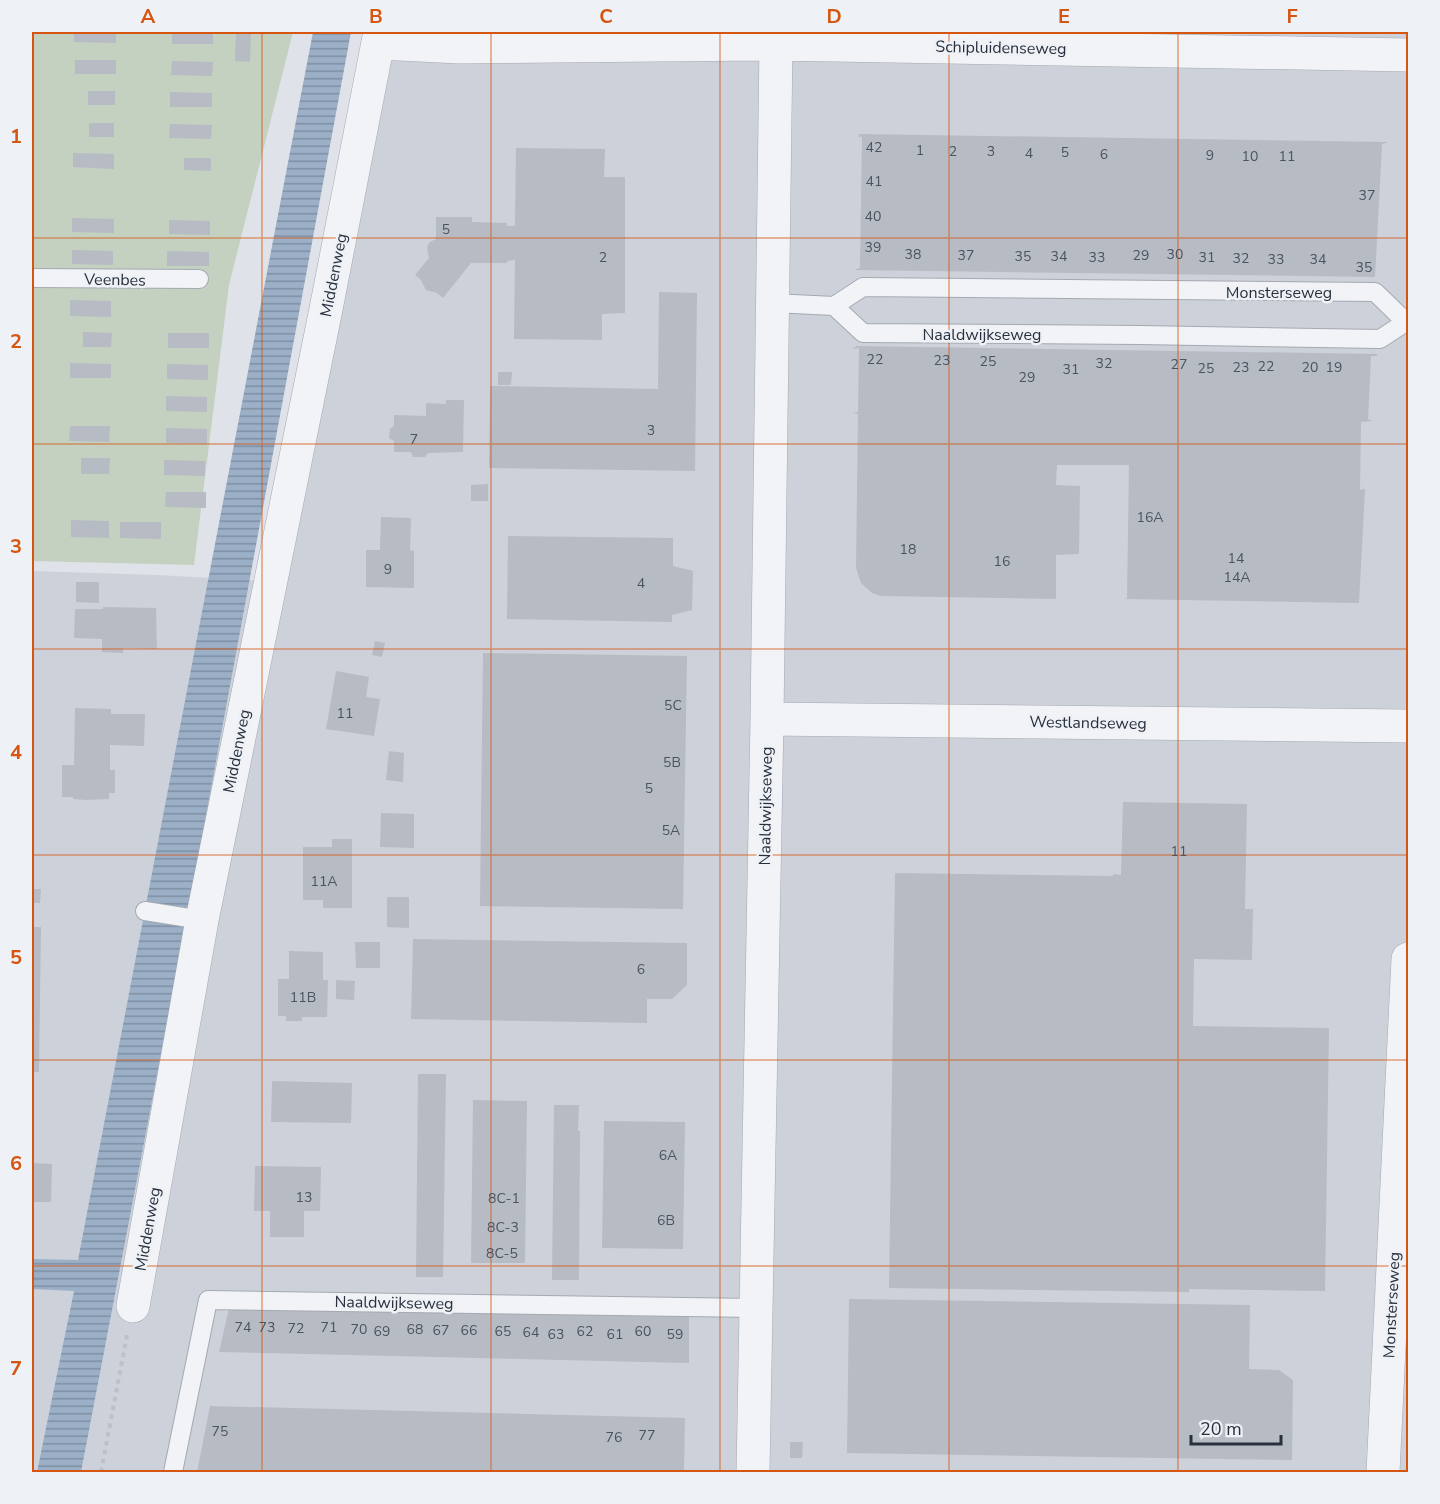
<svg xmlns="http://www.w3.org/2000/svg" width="1440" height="1504" font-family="'Nunito Sans',sans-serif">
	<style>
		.built { fill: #cdd1da }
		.green { fill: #c4d1c0 }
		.water { fill: url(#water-rules) }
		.building { fill: #b6bbc4 }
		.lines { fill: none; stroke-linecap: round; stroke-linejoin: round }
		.lane-casing { stroke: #a4a9b2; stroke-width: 20 }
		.street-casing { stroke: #a4a9b2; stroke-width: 34 }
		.path { stroke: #bdc0c6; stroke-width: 4; stroke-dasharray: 4.5 4.5; stroke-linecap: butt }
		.lane { stroke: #f1f3f6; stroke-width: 18 }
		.street { stroke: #f1f3f6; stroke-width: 33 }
		.grid { fill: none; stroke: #d55511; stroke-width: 1.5; stroke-opacity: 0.55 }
		.labels { text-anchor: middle; stroke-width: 5; stroke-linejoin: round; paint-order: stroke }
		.number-label { font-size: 14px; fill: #4c5360 }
		.street-label { font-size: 16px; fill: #28303e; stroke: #eef1f5 }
		.neatline { fill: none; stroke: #d55511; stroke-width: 2 }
		.grid-label { font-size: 20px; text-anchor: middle; font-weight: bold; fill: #d55511 }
	</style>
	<defs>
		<pattern id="water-rules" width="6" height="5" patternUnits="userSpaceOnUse" patternTransform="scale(1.5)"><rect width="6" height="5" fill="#9bafc7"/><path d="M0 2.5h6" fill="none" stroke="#7e8fa3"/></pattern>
	</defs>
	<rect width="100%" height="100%" fill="#dfe2e8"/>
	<!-- built -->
	<path class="built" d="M393,32h1015v1440h-1376v-901l125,4 128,7z"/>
	<!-- green -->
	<path class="green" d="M32,32h261l-64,253 -35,280 -162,-4z"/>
	<!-- water -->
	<path class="water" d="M313,32h38l-164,886 -106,554h-44l37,-181 -42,-2v-30l46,1z"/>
	<!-- building -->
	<path class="building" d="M74,32h42v11l-42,-1z
		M172,32h41v12h-41z
		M236,32h15l-1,30 -15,-1z
		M75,60h41v14h-41z
		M172,61l41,1 -1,14 -41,-1z
		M88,91h27v14h-27z
		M170,92l42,1v14h-42z
		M89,123h25v14h-25z
		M170,124l42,1 -1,14 -42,-1z
		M859,134l529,8 -6,2 -7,133 -521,-7 6,-2 2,-131h-3z
		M516,148l89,1 -1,28h21v136l-23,1v26l-88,-1 1,-79 -8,1v2h-36l-28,35 -6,-5 -11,-3 -5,-10 -6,-5 14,-17 -2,-11 3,-5 6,-3v-22h36v5l35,1v3h8z
		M73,153l41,1v15l-41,-2z
		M184,158h27v13l-27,-1z
		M72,218l42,1v14l-42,-1z
		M169,220l41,1v14l-41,-1z
		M72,250l41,1v14l-41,-1z
		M167,251l42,1v14h-42z
		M659,292l38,1 -2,178 -206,-3 1,-82 168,3z
		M70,300l41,1v16l-41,-1z
		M83,332l29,1 -1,14h-28z
		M168,333h41v15h-41z
		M856,346l521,8v2h-6l-3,63 4,2 -11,1 -1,68 5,-1 -6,114 -234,-4 2,-1 2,-133h-72l-1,20 24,1 -1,68 -23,1v44l-175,-3 -9,-3 -11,-10 -5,-15 2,-154 -5,-1 5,-1 1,-64 -6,1z
		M70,363l41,1v14h-41z
		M167,364l41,1v15l-41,-1z
		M498,372h14l-1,13h-13z
		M166,396l41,1v15l-41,-1z
		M446,400h18l-1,52 -35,1 -3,4h-12l-2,-5h-17v-11l-5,-3 1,-9 4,-3v-11l32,1v-13l20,1z
		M70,426h40l-1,16 -40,-1z
		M166,428l41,1v15l-41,-1z
		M81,458h29l-1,16h-28z
		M164,460l41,1v15l-41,-1z
		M488,484v17h-17v-16z
		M166,492h40v16l-41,-1z
		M381,517l30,1 -1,32 4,1v37l-48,-1v-37h14z
		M71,520l38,1v17l-38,-1z
		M120,522h41v17l-41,-1z
		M508,536l165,2v28l20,5 -1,39 -20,5v7l-165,-3z
		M76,582h23v21l-23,-1z
		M103,607l53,1 1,41 -34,-1v5l-21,-1v-13l-28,-1 1,-29h28z
		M375,641l10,2 -3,14 -10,-2z
		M483,653l204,3 -4,253 -203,-3z
		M336,671l33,6 -3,20 14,2 -6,37 -48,-7z
		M75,708l36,1v5h34l-1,32 -34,-1v25h5v23h-6v6l-23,1 -13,-1v-2h-11v-32h12z
		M389,751l15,2 -1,29 -17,-2z
		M1123,802l124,2 -2,105h8l-1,51 -58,-1 -1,67 136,2 -4,263 -136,-2v3l-300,-4 6,-415 218,3v-2l8,1z
		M381,813l33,1v34l-34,-1z
		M332,839h20v69h-29v-8h-20v-53h29z
		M32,889h9l-1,14h-8z
		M387,897h22v31l-22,-1z
		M32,927h9l-2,145h-7z
		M413,939l274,4v42l-15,14h-25v24l-236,-4z
		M355,942h25v26h-24z
		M289,951l34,1v28h5l-1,37h-25v4h-16v-5h-8v-37h11z
		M336,980l19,1 -1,19 -18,-1z
		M418,1074h28l-3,203h-27z
		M272,1081l80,2 -1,40 -80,-1z
		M473,1100l54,1 -2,162h-54z
		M554,1105h25l-1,26h2l-1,149h-27z
		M604,1121l81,1 -2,127 -81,-1z
		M32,1163l20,1 -1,38h-19z
		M255,1166l66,1 -1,44h-16v26h-34v-26h-16z
		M849,1299l401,6 -1,64 30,1 14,10 -1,80 -445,-7z
		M230,1304l459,10v49l-470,-11z
		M210,1406l475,12 -1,54h-487z
		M790,1442h13l-1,16h-12z"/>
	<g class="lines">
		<defs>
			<path id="lane" d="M32,278l167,1
				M772,303l62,3 29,-19 512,5 31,30
				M834,306l29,27 277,2 240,4 26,-17h2
				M145,911l57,9
				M173,1472l35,-172 548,8"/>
			<path id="street" d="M378,43l82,4 316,-3 632,11
				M767,719l641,7
				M133,1306l69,-386 124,-611 54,-277
				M753,1472l14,-753 9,-675
				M1383,1472l25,-513"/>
		</defs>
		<!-- lane casing -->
		<use href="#lane" class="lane-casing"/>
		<!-- street casing -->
		<use href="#street" class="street-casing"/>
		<!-- path -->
		<path class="path" d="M101,1472l26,-137"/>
		<!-- lane -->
		<use href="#lane" class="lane"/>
		<!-- street -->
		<use href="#street" class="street"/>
	</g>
	<!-- grid -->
	<path class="grid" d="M262,32v1440M491,32v1440M720,32v1440M949,32v1440M1178,32v1440M32,238h1376M32,444h1376M32,649h1376M32,855h1376M32,1060h1376M32,1266h1376"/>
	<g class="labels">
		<!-- number labels -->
		<g class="number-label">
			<text x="874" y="152">42</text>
			<text x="920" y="155">1</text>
			<text x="953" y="156">2</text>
			<text x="991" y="156">3</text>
			<text x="1065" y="157">5</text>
			<text x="1029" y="158">4</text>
			<text x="1104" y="159">6</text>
			<text x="1210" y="160">9</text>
			<text x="1250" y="161">10</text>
			<text x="1287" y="161">11</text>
			<text x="874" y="186">41</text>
			<text x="1367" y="200">37</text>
			<text x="873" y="221">40</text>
			<text x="446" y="234">5</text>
			<text x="873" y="252">39</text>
			<text x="913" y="259">38</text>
			<text x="1175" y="259">30</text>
			<text x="966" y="260">37</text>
			<text x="1141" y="260">29</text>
			<text x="1023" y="261">35</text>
			<text x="1059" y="261">34</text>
			<text x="603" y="262">2</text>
			<text x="1097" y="262">33</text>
			<text x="1207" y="262">31</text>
			<text x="1241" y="263">32</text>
			<text x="1276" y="264">33</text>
			<text x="1318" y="264">34</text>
			<text x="1364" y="272">35</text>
			<text x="875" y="364">22</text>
			<text x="942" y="365">23</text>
			<text x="988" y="366">25</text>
			<text x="1104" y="368">32</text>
			<text x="1179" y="369">27</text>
			<text x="1266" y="371">22</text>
			<text x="1241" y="372">23</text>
			<text x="1310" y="372">20</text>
			<text x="1334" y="372">19</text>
			<text x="1206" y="373">25</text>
			<text x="1071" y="374">31</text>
			<text x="1027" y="382">29</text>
			<text x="651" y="435">3</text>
			<text x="414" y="444">7</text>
			<text x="1150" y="522">16A</text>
			<text x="908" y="554">18</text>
			<text x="1236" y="563">14</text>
			<text x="1002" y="566">16</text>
			<text x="388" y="574">9</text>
			<text x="1237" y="582">14A</text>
			<text x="641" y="588">4</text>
			<text x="673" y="710">5C</text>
			<text x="345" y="718">11</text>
			<text x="672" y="767">5B</text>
			<text x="649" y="793">5</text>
			<text x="671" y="835">5A</text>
			<text x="1179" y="856">11</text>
			<text x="324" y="886">11A</text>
			<text x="641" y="974">6</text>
			<text x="303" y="1002">11B</text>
			<text x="668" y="1160">6A</text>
			<text x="304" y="1202">13</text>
			<text x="504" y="1203">8C-1</text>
			<text x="666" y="1225">6B</text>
			<text x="503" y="1232">8C-3</text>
			<text x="502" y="1258">8C-5</text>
			<text x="243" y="1332">74</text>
			<text x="267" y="1332">73</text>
			<text x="329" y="1332">71</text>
			<text x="296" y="1333">72</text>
			<text x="359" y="1334">70</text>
			<text x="415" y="1334">68</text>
			<text x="441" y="1335">67</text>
			<text x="469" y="1335">66</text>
			<text x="382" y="1336">69</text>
			<text x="503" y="1336">65</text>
			<text x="585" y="1336">62</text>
			<text x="643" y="1336">60</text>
			<text x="531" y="1337">64</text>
			<text x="556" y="1339">63</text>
			<text x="615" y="1339">61</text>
			<text x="675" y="1339">59</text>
			<text x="220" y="1436">75</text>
			<text x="647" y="1440">77</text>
			<text x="614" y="1442">76</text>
		</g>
		<!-- street labels -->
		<g class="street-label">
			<text transform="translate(1001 47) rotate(1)" y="6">Schipluidenseweg</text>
			<text transform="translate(333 275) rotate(-79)" y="6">Middenweg</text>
			<text transform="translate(115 279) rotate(1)" y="6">Veenbes</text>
			<text x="1279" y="298">Monsterseweg</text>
			<text x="982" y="340">Naaldwijkseweg</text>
			<text transform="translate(1088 722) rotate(1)" y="6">Westlandseweg</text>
			<text transform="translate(236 751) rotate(-79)" y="6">Middenweg</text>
			<text transform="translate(765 806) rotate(-89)" y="6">Naaldwijkseweg</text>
			<text transform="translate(147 1229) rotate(-80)" y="6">Middenweg</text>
			<text transform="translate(394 1302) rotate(1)" y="6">Naaldwijkseweg</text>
			<text transform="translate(1391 1305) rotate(-87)" y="6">Monsterseweg</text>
		</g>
	</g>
	<!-- border -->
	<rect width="1440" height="1504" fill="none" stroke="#eef1f5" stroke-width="66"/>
	<!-- scale -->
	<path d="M1191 1435v9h90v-9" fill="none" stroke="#28303e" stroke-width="3"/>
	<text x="1200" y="1435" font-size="18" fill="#28303e" stroke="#eef1f5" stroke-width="4.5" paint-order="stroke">20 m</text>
	<rect x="33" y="33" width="1374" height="1438" class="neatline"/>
	<g class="grid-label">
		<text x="148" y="23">A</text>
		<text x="376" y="23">B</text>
		<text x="606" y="23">C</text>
		<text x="834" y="23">D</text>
		<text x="1064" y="23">E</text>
		<text x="1292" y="23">F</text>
		<text x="16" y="143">1</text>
		<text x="16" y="348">2</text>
		<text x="16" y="553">3</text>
		<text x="16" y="759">4</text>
		<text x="16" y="964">5</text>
		<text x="16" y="1170">6</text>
		<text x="16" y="1375">7</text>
	</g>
</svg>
